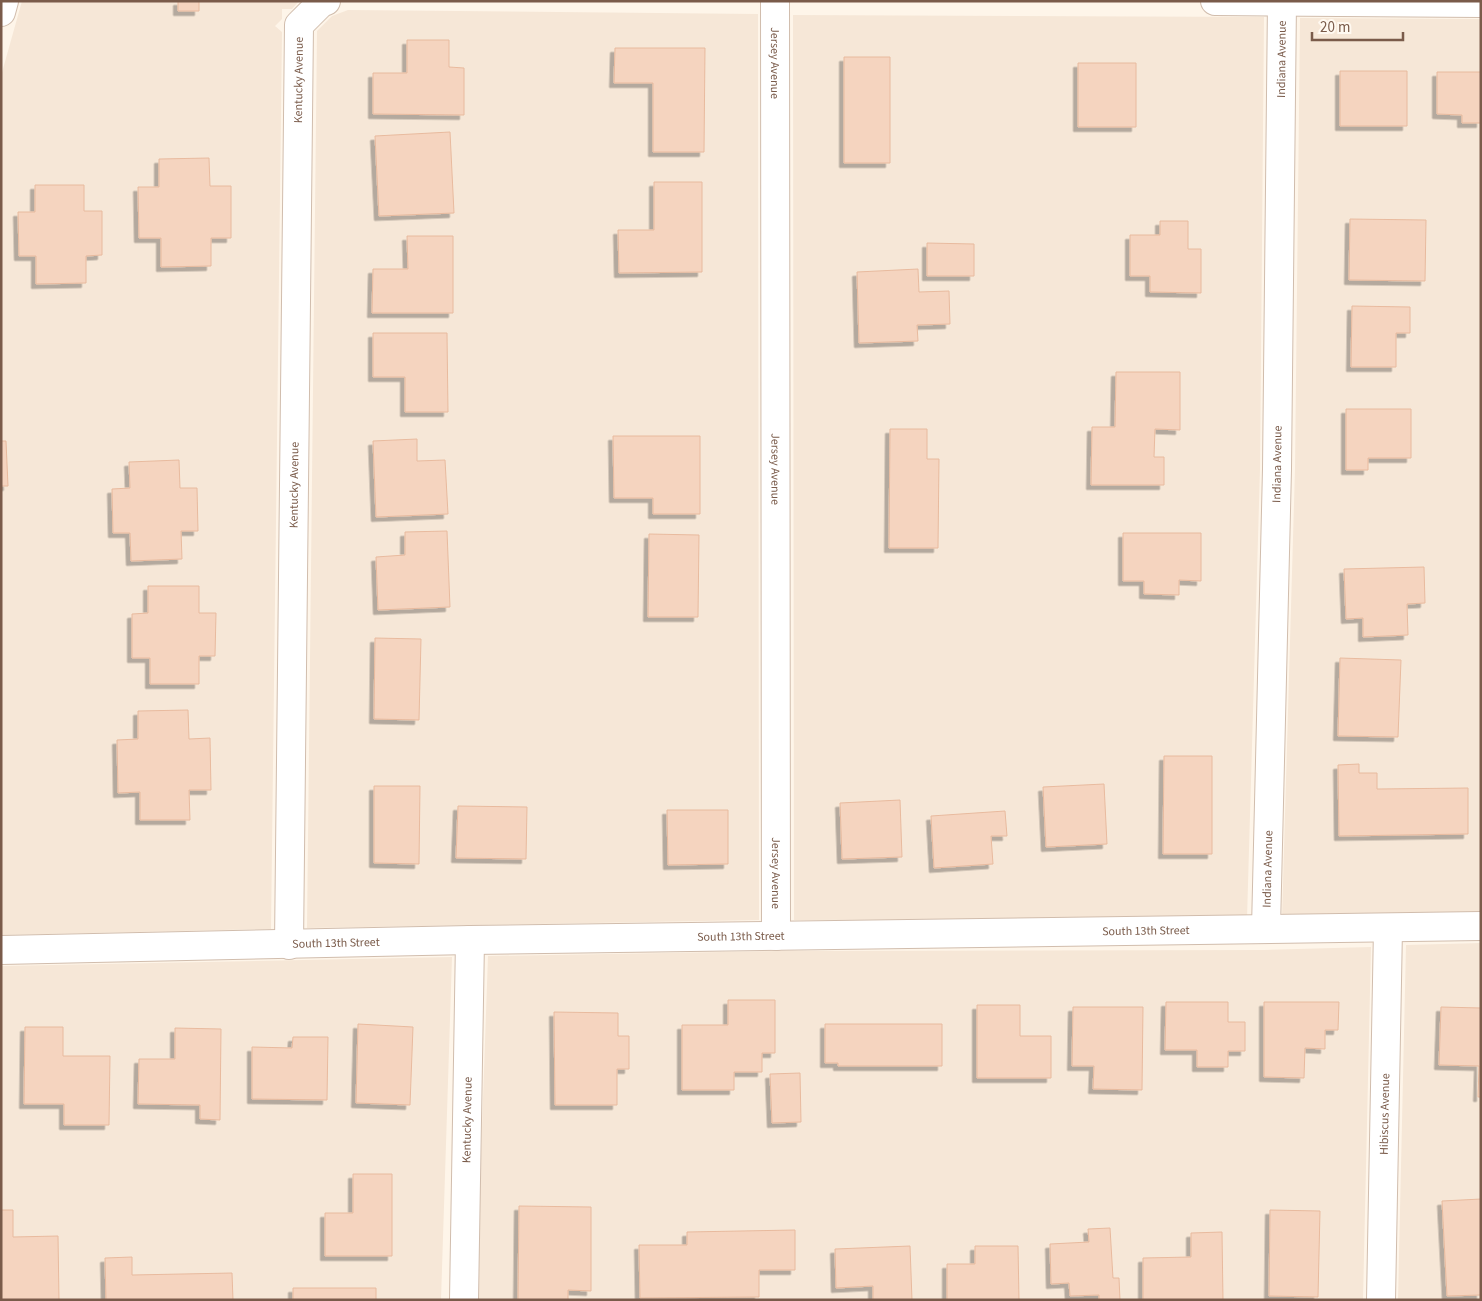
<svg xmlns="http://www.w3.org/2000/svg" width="1482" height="1301" font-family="'Source Sans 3',sans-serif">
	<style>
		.residential { fill: #f6e7d7 }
		.building { fill: #f5d4bf; stroke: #e8ba9e; filter: url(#shadow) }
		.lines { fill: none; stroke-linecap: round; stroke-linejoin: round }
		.minor-casing { stroke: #d1bdad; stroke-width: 30 }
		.tertiary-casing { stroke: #d1bdad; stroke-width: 30 }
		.minor { stroke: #fff; stroke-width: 28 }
		.tertiary { stroke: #fff; stroke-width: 28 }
		.labels { text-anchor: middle; stroke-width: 4; stroke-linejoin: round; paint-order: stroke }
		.street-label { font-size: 12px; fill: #7a5b4a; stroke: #fff9f1 }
	</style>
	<defs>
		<filter id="shadow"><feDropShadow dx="-4.5" dy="4.5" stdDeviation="0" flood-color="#0004"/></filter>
	</defs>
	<rect width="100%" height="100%" fill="#fef5e9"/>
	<!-- residential -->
	<path class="residential" d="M22,1h277l-7,8h-10v10l-7,7 7,6 -11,897 -270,6v-859z
		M348,10l410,4 1,906 -452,8 10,-897 15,-15z
		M793,15l471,2 -4,452 -13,450 -453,1z
		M1300,18l181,1v893l-199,6 13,-449z
		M1481,943v357h-83l8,-355z
		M1371,947l-8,353h-887l12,-344 289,-5 487,-1z
		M452,957l-11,343h-440v-334z"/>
	<!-- building -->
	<path class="building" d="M178,1h21v10h-21z
		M407,40h42v27l15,1v47l-91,-1v-41h34z
		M615,48h90l-1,104h-51v-69h-39z
		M844,57h46v106h-46z
		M1078,63h58v64h-58z
		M1340,71h67v55h-67z
		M1437,72h44v51h-19v-8l-25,-1z
		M450,132l4,81 -75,3 -4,-80z
		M209,158l1,28h21v52h-20v28l-50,1v-29h-22l-1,-51h21v-28z
		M654,182h48v90l-83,1 -1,-43h36z
		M35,185h49v26h18v44l-16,1v27l-50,1v-28h-17l-1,-44h17z
		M1350,219l76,1 -1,61 -76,-1z
		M1160,221h28v28h13v44l-51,-1v-16h-20v-41h30z
		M407,236h46v77h-81l1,-44h35z
		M927,243l47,1v32h-47z
		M918,269l1,23 30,-1 1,33 -33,1 1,16 -59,2 -2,-71z
		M1352,306l58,1v26h-14v34h-45z
		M373,333h74l1,79h-43v-35h-32z
		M1116,372h64v58l-25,-1 -1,28h10v28h-73l1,-58h23z
		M1346,409h65v49h-43v12h-22z
		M890,429h37v30h12l-1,89h-49z
		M613,436h87v78h-47v-16h-39z
		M417,439v22l28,-1 3,54 -72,3 -3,-76z
		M1,441h5l2,45h-7z
		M179,460l1,28h17l1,43h-17l1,28 -51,2 -1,-28h-17l-1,-44 18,-1 -1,-26z
		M447,531l3,76 -72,3 -2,-53 29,-2v-23z
		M1123,533h78v48l-22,-1v15l-35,-1v-13h-21z
		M649,534l50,1 -1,82h-50z
		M1424,567l1,36 -18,1 1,31 -45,2v-19l-17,1 -2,-50z
		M148,586h51v27h17l-1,43h-16v28h-49v-26h-18v-44l16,-1z
		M375,638l46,1 -2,81 -45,-1z
		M1340,658l61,2 -3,77 -60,-1z
		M188,710l1,29 21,-1 1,52h-22l1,30h-50v-28l-22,1 -1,-53 21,-1v-28z
		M1164,756h48v98h-49z
		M1359,764v9h18v16l91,-1v46l-129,2 -1,-71z
		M1104,784l3,60 -61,3 -3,-60z
		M374,786h46l-1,78 -45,-1z
		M900,800l2,57 -60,2 -2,-56z
		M458,806l69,1 -1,52 -70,-1z
		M667,810h61v54l-60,1z
		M1005,811l2,25h-16l2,28 -59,4 -3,-52z
		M728,1000h47v53h-13v19h-28v18h-52v-65h46z
		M1166,1002h62v20h17v29h-17v16h-31v-17h-32z
		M1264,1002h75l-1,28h-13v19l-20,-1 -1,30 -40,-1z
		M977,1005h43v31h31v42h-74z
		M1073,1007h70l-1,83 -49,-1 1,-23h-22z
		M1441,1007l40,1v89h-3l1,-31 -40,-1z
		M554,1012l64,1v23h11v33h-12v36h-62z
		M358,1024l55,3 -3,78 -54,-2z
		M825,1024h117v42h-104v-3h-13z
		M25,1027h38v29h47l-1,69h-45v-21h-40z
		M175,1028l46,1 -1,91 -20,-1v-14l-62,-1 1,-45h36z
		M293,1037h35l-1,63 -75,-1v-52l40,1z
		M800,1073l1,49 -29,1 -2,-49z
		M353,1174h39v82h-67v-43h28z
		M1481,1199v96l-34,1 -5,-95z
		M519,1206l72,1v84l-23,-1v10h-50z
		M1,1210h12v27l45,-1 1,64h-58z
		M1270,1210l50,1 -2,86 -49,-1z
		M1110,1228l3,50h6l1,22h-21v-5l-29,1 -1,-13 -18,1 -1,-40 39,-2 -1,-13z
		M795,1230v40h-36v27l-119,1 -1,-53h48v-13z
		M1222,1232l1,68h-80v-42l48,-1v-24z
		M910,1246l2,54h-39v-14l-37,2 -1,-39z
		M975,1246h43l1,54h-72v-36h28z
		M132,1257v18l100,-2 1,27h-127l-1,-42z
		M293,1288h83v12h-83z"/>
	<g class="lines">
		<defs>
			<g id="minor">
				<path id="s1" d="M775,1l1,935"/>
				<path d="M1215,1l266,2"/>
				<path d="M1,12l3,-11"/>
				<path id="s2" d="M1266,928l11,-459 5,-468"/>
				<path id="s3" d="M289,945l10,-920 22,-22 5,-2"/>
				<path id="s4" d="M464,1300l6,-360"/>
				<path id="s5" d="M1381,1300l7,-372"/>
			</g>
			<g id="tertiary">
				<path id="s6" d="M1,950l469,-10 1011,-14"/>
			</g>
		</defs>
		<!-- minor casing -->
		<use href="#minor" class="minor-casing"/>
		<!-- tertiary casing -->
		<use href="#tertiary" class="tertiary-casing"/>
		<!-- minor -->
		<use href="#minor" class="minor"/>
		<!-- tertiary -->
		<use href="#tertiary" class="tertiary"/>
	</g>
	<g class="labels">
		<!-- street labels -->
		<g class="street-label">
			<text dy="4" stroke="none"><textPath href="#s2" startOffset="869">Indiana Avenue</textPath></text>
			<text dy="4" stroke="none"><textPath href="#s1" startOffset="62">Jersey Avenue</textPath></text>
			<text dy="4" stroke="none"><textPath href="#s3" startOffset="865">Kentucky Avenue</textPath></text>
			<text dy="4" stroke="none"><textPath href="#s2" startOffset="464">Indiana Avenue</textPath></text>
			<text dy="4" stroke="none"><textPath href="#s1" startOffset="468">Jersey Avenue</textPath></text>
			<text dy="4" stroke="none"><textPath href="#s3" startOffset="460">Kentucky Avenue</textPath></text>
			<text dy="4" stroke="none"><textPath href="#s2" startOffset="59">Indiana Avenue</textPath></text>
			<text dy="4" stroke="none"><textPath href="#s1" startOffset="872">Jersey Avenue</textPath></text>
			<text dy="4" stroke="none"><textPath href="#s6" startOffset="1145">South 13th Street</textPath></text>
			<text dy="4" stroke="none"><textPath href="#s6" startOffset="740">South 13th Street</textPath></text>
			<text dy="4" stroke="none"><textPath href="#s6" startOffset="335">South 13th Street</textPath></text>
			<text dy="4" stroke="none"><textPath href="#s5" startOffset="186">Hibiscus Avenue</textPath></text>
			<text dy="4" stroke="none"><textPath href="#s4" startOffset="180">Kentucky Avenue</textPath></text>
		</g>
	</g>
	<!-- border -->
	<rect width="1482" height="1301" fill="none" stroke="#7a5b4a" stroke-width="5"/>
	<!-- scale -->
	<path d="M1312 32v8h91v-8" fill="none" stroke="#7a5b4a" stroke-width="2.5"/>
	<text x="1320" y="32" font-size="15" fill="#7a5b4a" stroke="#fff9f1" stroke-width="4" paint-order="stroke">20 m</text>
</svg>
